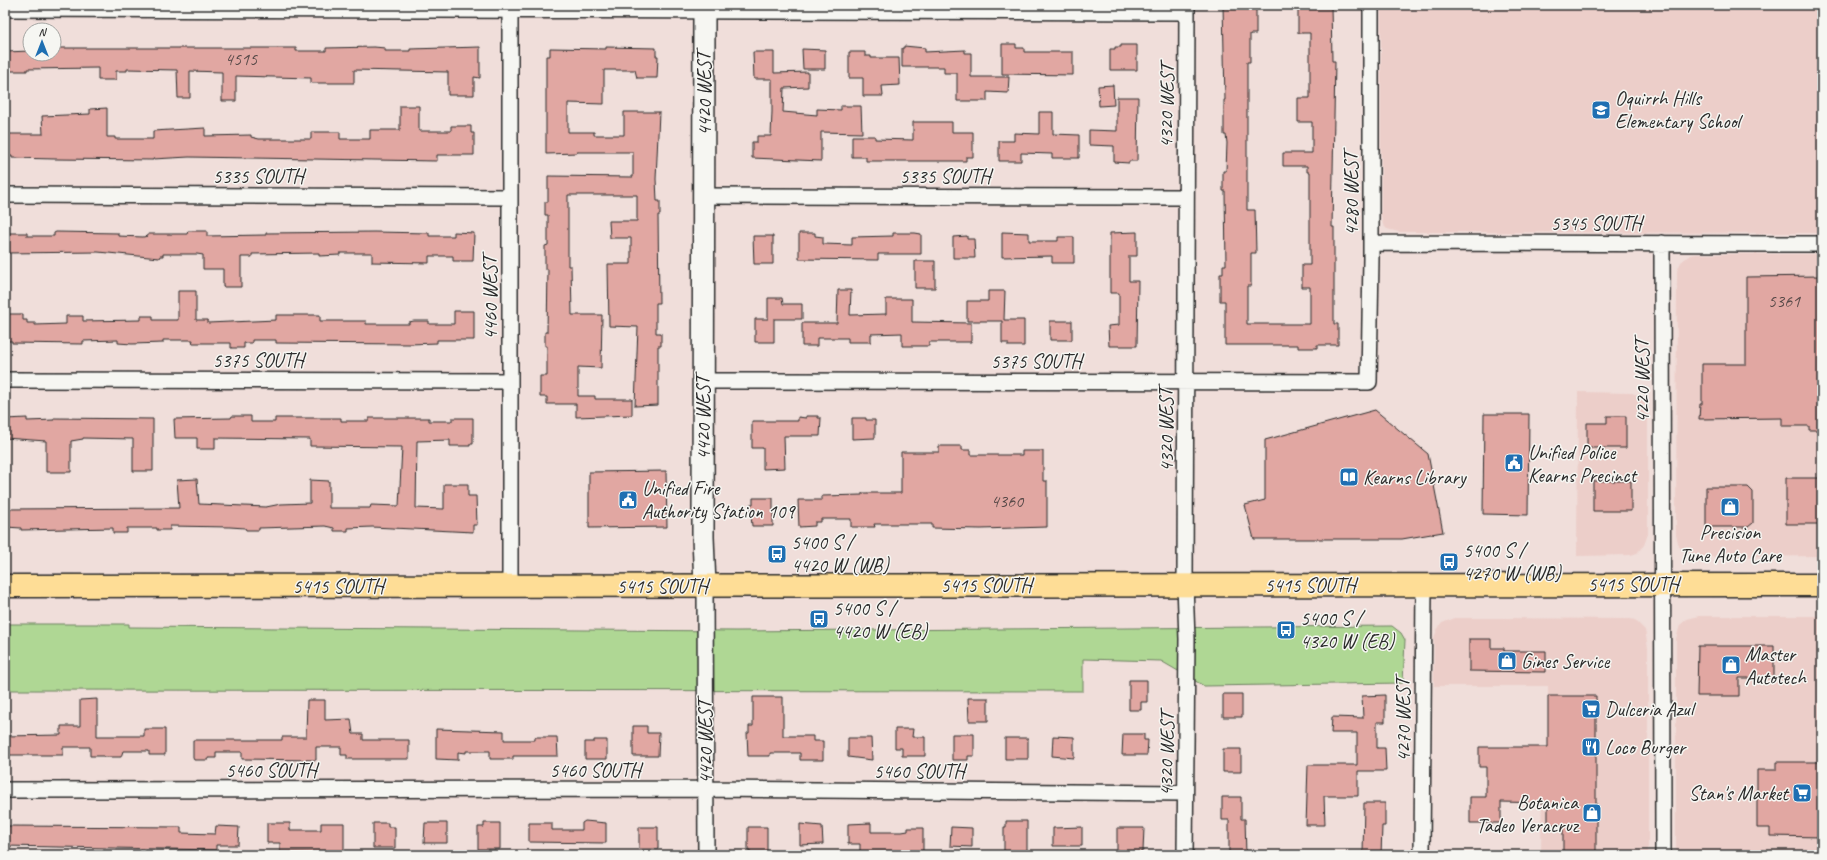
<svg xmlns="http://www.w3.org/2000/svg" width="1827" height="860" font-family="Caveat,sans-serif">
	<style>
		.built { fill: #eccec9 }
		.green { fill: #afd794; stroke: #6d8160 }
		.building { fill: #e1a7a2; stroke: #2b2b2b }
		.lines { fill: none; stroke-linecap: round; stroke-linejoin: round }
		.street-casing { stroke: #2b2b2b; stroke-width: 18 }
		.secondary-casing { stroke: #2b2b2b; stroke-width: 24 }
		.primary-casing { stroke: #2b2b2b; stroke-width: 25 }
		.street { stroke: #f6f6f2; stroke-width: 15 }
		.secondary { stroke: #f6f6f2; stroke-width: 21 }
		.primary { stroke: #fedd96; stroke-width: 22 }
		.labels { text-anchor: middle; stroke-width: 3; stroke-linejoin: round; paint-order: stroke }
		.number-label { font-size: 18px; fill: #584a49 }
		.street-label { font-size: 20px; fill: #2b2b2b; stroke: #f6f6f2 }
		.poi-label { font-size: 20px; fill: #2b2b2b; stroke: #f6f6f2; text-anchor: start }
	</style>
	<rect width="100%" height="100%" fill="#f0deda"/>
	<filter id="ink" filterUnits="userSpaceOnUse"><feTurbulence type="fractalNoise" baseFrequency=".025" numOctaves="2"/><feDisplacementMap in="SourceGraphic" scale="8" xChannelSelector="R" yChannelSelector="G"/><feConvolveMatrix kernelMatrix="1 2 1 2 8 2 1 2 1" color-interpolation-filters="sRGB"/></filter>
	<g filter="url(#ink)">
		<!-- built -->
		<path class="built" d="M1381,5h441v228l-423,-1 -12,-3 -4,-4 -2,-11z
			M1696,254h126v302l-121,1 -15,-4 -7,-7 -3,-11 1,-264 4,-9 9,-7z
			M1578,392l54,1 6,2 8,8 2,9v122l-4,11 -7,8 -6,2 -54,1z
			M1699,616h123v239h-146v-216l4,-14 7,-6z
			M1500,618l130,1 5,1 10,10 3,18v207h-107l1,-72 6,-1v-96h-114v-48l3,-8 5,-7 13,-5z"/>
		<!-- green -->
		<path class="green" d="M5,624h124v3l608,4 655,-5 9,7 4,7 -2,43 -199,3 -43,-25 -78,-2v32l-1078,-1z"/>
		<!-- building -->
		<path class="building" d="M1223,5h33v29h-6v28h-3v148h8l1,43h-5v33h-4v38h63v-37h-8v-22h8v-93h-3v-6h-24v-13h29v-31h-14v-24h12v-65h-12v-26l33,-2 1,56h3l-3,166h2v97h4v21h-21v3h-19v-3h-73v-44h-5v-27h3v-9h3l-1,-74h-2v-20h3l1,-28 -1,-8h-2v-35h1z
			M1002,44h14v4h8v4h49v23l-71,-1z
			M1121,45h16v25h-27v-21h5v-2h6z
			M904,46l21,2v4l40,-2v3h6v24h38l-1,16 -21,-1v9h-30v-28h-13v-6h-42v-19h2z
			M374,47l11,1v3h25v-2l70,-2v31l-6,-1v18h-26v-23l-94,-2v13h-43v-5l-75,-2v25h-14v-29l-32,-1v27h-12l-1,-28 -50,-1v2h-11v9h-18v-12l-71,1v2h-21v-19l24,-1v3h24v-6h242v3h30v-3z
			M606,47l50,1v8h2l-1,22h-20l-2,-8h-31v34l-36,-1v29h26v3h30v-23h35l-3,67 1,22h3v14h-2l1,88h-3v30h5v13h-3v59l-23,1 3,-79 -29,-1 -1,-62h23v-26h-21l-1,-17h28v-26h-69v71h3l1,49h30l-1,53 -23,-1v29h17v3h37v16l-56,2v-13h-29v-7h-7v-21h7v-30h-2v-14h2l1,-63h-3v-23l3,-1v-30h-3v-13h3v-26l85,1v-25h-56v1l-31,1v-98h4v-8l56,1z
			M802,49l23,1v19h-22z
			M753,52h21v21l34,-1v15l-24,1 -1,24 34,3v-6l24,1v-4h20l1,27 -41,-1v29l-69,-3v-16h5v-6h14l1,-24v-33h-18z
			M849,52h16v4h6v2h28l1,27 -18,1 1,10h-20v-18h-14z
			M1113,85l1,20 -15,1 -1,-20z
			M1117,97h21l-1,64h-8v2l-15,-1v-16l-25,-1v-15l28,1z
			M400,106h19v25h32v-5h20v7h3v22h-37v6l-248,-4 -36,2v1l-98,-1 -43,-1v-2h-6v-22h37l-1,-18 48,-2v-5l17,-1v29h8v2h38v-8l52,-3v8l46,-1v2l8,2h52v-7h29v7h30v-9h30z
			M1039,112h14v22l26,1v23h-27v-4l-31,-1v8h-22v-20h15v-8l25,1z
			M913,122h39v10h21v25h-7v4h-100v-4h-14v-21h23v3l38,1z
			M188,231h19v5l59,-1v-2l108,-1 55,1v3h25v-4l20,1 -1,28h-20v-5h-24v7l-57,-1v-9h-32v2l-21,1v-3l-67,1v3h-11v30h-18v-18h-20v-14l-6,-1h-34v2h-3l-1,2 -61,-6 -92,1v-20h21v3h27v-3l2,-1 62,1v3l25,1 5,-1v-2h39z
			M1002,232l27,1v8h29v-4h16v26h-22v-7l-50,1z
			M1137,232v24h-8v25h9l-1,65h-28l-1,-20 11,-1v-32h-9v-60z
			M799,233h16v3l8,1v7l29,1v-8l41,-1v-3h22l6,1v20h-43v6l-79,-1z
			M753,236h20v28h-19z
			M967,236v3h7l1,19h-22v-21z
			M915,261h20v27h-20z
			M1822,276v154h-13v-4h-27v-8l-83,1 1,-15h2v-40h44v-87z
			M838,290h13l-1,25 36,-1v-15h26v23l59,1v19h-42v4h-27v-13l-31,1v8h-23v-4h-31v8h-15v-23h35z
			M178,291h18v29h12v3l68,-3v-5h44v6h46v3h43v-2l5,-1h15v3h25v-13h20v29h-37v3l-27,1 -134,-1v-3h-24v3h-8v5h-13v-5h-39l1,-3h-30v3l-31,1 -14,-1v-3l-35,1v3l-71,-1v-2h-7v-27h18v6h4v3h8v2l31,-1v-8h17v5l58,-1v-4h12v4h25z
			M988,291h17l-1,29h20v26h-16v-3h-6v-22h-35v-20h21z
			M768,298h14l1,6h19v15h-28v23h-19v-23h13z
			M1050,321h22v19h-22z
			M1375,410l53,44 15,78 -41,7h-148l-9,-34 20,-5v-60z
			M1484,414h45l-1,101 -45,-1z
			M232,416h19v6h24v-4h66v3h28v-3h60v3h23v-3h21v26h-3v2h-20v-6l-33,1 -1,67 28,1v-25h24v12h8l1,29h-4v7l-101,-5 -24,1v3h-14v-3l-9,-2 -66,2v2h-13l-1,-2 -15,-1 -60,-1v4h-13v-2h-30v5h-14v-5l-92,2v-2l-15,-1v-18l173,-1 -2,-28 20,-1 2,25 67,3 15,-3 29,-1v-23l19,1v27h41l1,-3 28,1 3,-59 -92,-1v-7l-95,-1v11h-18v-11h-22l-1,-19 57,-1z
			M806,416h12v2h3l-1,18h-36l1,32 -22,1v-21h-11v-27h46v-4l8,1z
			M1607,416h19v32h-39v-25h20z
			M27,418v3l27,-1v-2l99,1v52h-20v-32l-50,-1v1l-12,2v31h-25v-31l-41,-3v-19z
			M852,418h14v2h9v18l-23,1z
			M939,446h23v4h9v5h51v-4h21v30h4v46l-66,2 -49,-1v-4h-58l1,3h-24v-8h-30v3h-6v4l-16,1 -1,-27h24v-4l40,-1v-2h39v-41h38z
			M666,471l1,56 -78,1v-56z
			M1786,478h36v46h-36z
			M1593,481h38v30h-38z
			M1706,487h42l5,5v31l-5,4h-42z
			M753,498h20v28h-21l-2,-22h3z
			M1469,639h22v9h13v3h42v21l-77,-1z
			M1698,646h76v32h-35v18h-42z
			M1129,680h18v22h-6v8h-12z
			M1223,694h19v23h-19z
			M1385,695v27h-8v26h8l1,23h-28v25h-34l1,29h-19l2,-60h49v-32h-26l1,-16 31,1 -1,-22z
			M1548,696h48v159h-33v-30l-15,-1v-21l-47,-1v21h-31v-26h16v-30h-7v-20h69z
			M753,697h30v39h30v5h10v19h-23v-7h-30v3h-22l-1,-23h2v-7h4z
			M968,698h20v23h-19z
			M97,699v37h47v-7h21v26h-16v-4h-26l-2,6h-17v-1h-14v-9h-27v8h-58v-19l56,-1v-9h19v-26z
			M307,700h18v20l26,-1 2,15h10v6h46v19h-62v-4h-6v-8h-25v13l-74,-1v-7h-26v6h-8v2h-14l-1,-2v-18h89v-3h24z
			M633,726h14v7h12l-1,23h-25z
			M436,729l68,2v9h31v-3h22l1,19h-45v3h-23v-8h-24v2l-8,-1v8l-22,-1z
			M895,729h18l-1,8h13v19h-23v-8h-7z
			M952,734h22v22h-6v4h-16z
			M1123,734h21v6h4l-1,15h-25z
			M1053,736l21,1v21l-22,-2z
			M848,738h23l1,22 -24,-3z
			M1005,738h23v21h-23z
			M594,740h13v19h-22v-17h9z
			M1223,749h18v23h-18z
			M1776,762h46v75l-52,-1v-8h-13v-58h19z
			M1222,797h19v22h4l1,36h-17v-35h-7z
			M1364,803h21v23h-3l-1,29h-18z
			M585,821l21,2v20l-77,-1v-19h23v7h30v-7z
			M1006,821h21v34h-23v-28h2z
			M267,823h23v7h31v-7h23v30l-64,-1v-9h-13z
			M373,823h15v4h7v21h-22z
			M425,823h22v20h-23z
			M484,823h16v26h-22v-22h6z
			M871,823v9h31l6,-1v-3h15v25h-63v-9h-12v-20z
			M800,824l22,2 1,18 -23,1z
			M8,826l173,1v6l34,1 1,-8 23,1 -1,18h-22v5l-211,-4v-19h3z
			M639,827h19v22h-19z
			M748,827h19v28h-17v-5h-2z
			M951,827l21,1v19l-22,-1z
			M1082,827v19h-29v-18z
			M1117,828h27l-1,23h-2v4h-24z"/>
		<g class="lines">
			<defs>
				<path id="street" d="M5,9l1182,3
					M510,11v575
					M5,195l505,2
					M704,196l481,1
					M1371,243l451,1
					M1662,243l1,612
					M5,380l505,1
					M703,381l666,1 2,-124v-253
					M705,586l1,269
					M5,790l700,-1 480,4
					M1185,855l2,-216 -2,-54 2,-580
					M1422,855l2,-270"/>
				<path id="secondary" d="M704,5l-1,532 2,49"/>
				<path id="primary" d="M5,586l1817,-1"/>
			</defs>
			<!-- street casing -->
			<use href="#street" class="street-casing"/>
			<!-- secondary casing -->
			<use href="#secondary" class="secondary-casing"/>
			<!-- primary casing -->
			<use href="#primary" class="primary-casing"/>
			<!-- street -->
			<use href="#street" class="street"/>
			<!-- secondary -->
			<use href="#secondary" class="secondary"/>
			<!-- primary -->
			<use href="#primary" class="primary"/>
		</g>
	</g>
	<!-- icons -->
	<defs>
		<symbol id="school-square" viewBox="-11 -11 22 22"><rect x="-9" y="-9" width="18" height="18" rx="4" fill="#1f6fb2" stroke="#f6f6f2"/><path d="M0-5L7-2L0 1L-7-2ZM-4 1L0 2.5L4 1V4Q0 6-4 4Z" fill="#fff"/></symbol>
		<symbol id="civic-square" viewBox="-11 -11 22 22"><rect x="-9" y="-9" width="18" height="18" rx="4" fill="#1f6fb2" stroke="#f6f6f2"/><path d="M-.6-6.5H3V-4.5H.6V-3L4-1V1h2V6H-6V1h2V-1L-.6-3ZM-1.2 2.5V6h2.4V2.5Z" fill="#fff"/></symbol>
		<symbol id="library-square" viewBox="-11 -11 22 22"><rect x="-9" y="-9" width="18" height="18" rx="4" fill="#1f6fb2" stroke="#f6f6f2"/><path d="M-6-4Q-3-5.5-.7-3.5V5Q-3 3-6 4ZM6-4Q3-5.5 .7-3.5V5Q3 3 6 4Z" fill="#fff"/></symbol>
		<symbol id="shop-square" viewBox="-11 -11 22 22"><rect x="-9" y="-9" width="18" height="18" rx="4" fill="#1f6fb2" stroke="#f6f6f2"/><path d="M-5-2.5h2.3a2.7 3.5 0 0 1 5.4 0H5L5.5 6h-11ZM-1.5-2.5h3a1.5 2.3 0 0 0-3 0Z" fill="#fff"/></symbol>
		<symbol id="bus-square" viewBox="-11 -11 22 22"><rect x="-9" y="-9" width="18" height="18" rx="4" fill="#1f6fb2" stroke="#f6f6f2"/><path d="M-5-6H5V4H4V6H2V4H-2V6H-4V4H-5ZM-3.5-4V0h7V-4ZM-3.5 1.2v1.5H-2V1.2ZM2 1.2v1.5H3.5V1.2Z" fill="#fff"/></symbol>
		<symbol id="supermarket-square" viewBox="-11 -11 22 22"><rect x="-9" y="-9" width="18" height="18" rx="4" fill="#1f6fb2" stroke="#f6f6f2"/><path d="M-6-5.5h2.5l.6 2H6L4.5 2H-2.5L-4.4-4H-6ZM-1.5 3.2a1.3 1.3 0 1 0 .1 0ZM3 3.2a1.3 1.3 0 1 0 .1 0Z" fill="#fff"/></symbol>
		<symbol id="restaurant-square" viewBox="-11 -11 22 22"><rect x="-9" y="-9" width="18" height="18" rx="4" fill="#1f6fb2" stroke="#f6f6f2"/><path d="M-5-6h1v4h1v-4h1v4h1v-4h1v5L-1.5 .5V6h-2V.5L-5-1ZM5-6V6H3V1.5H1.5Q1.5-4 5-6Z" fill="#fff"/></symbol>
	</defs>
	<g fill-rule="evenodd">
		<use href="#school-square" x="1590" y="99" width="22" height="22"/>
		<use href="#civic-square" x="1503" y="452" width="22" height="22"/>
		<use href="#library-square" x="1338" y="466" width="22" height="22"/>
		<use href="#civic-square" x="617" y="489" width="22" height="22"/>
		<use href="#shop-square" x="1719" y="496" width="22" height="22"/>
		<use href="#bus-square" x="766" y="543" width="22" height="22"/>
		<use href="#bus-square" x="1438" y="551" width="22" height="22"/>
		<use href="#bus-square" x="808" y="608" width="22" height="22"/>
		<use href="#bus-square" x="1275" y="619" width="22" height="22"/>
		<use href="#shop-square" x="1496" y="650" width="22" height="22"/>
		<use href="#shop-square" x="1720" y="654" width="22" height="22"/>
		<use href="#supermarket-square" x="1580" y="698" width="22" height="22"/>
		<use href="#restaurant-square" x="1580" y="736" width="22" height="22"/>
		<use href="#supermarket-square" x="1791" y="782" width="22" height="22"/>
		<use href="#shop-square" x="1581" y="802" width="22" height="22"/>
	</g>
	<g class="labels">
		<!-- number labels -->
		<g class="number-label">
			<text x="241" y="65">4515</text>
			<text x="1784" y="307">5361</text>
			<text x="1007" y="507">4360</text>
		</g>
		<!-- street labels -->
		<g class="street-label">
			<text transform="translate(704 94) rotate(-90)" y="7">4420 WEST</text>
			<text transform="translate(1166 106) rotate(-89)" y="7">4320 WEST</text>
			<text x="258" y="183">5335 SOUTH</text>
			<text x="945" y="183">5335 SOUTH</text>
			<text transform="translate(1351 194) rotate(-90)" y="7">4280 WEST</text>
			<text x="1596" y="230">5345 SOUTH</text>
			<text transform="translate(490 298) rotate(-90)" y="7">4460 WEST</text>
			<text x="258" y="367">5375 SOUTH</text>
			<text x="1036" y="368">5375 SOUTH</text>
			<text transform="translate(1642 381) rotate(-90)" y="7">4220 WEST</text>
			<text transform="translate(703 418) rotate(-90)" y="7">4420 WEST</text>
			<text transform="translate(1166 430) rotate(-90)" y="7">4320 WEST</text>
			<text x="1633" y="591">5415 SOUTH</text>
			<text x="986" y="592">5415 SOUTH</text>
			<text x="1310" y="592">5415 SOUTH</text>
			<text x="338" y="593">5415 SOUTH</text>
			<text x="662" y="593">5415 SOUTH</text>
			<text transform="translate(1403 720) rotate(-90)" y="7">4270 WEST</text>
			<text transform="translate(705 742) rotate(-90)" y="7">4420 WEST</text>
			<text transform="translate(1166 754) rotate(-89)" y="7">4320 WEST</text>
			<text x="271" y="777">5460 SOUTH</text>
			<text x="595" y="777">5460 SOUTH</text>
			<text x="919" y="778">5460 SOUTH</text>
		</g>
		<!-- poi labels -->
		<g class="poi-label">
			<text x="1615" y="105">Oquirrh Hills<tspan x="1615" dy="23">Elementary School</tspan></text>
			<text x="1528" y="459">Unified Police<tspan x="1528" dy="23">Kearns Precinct</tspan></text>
			<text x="1363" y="484">Kearns Library</text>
			<text x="642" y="495">Unified Fire<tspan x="642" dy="23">Authority Station 109</tspan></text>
			<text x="1730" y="539" text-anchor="middle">Precision<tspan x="1730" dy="23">Tune Auto Care</tspan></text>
			<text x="791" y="549">5400 S /<tspan x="791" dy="23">4420 W (WB)</tspan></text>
			<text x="1463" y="557">5400 S /<tspan x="1463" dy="23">4270 W (WB)</tspan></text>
			<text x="833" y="615">5400 S /<tspan x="833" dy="23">4420 W (EB)</tspan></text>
			<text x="1300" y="625">5400 S /<tspan x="1300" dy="23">4320 W (EB)</tspan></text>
			<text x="1745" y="661">Master<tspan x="1745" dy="23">Autotech</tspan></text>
			<text x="1521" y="668">Gines Service</text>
			<text x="1605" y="716">Dulceria Azul</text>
			<text x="1605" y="754">Loco Burger</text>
			<text x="1788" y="800" text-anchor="end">Stan's Market</text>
			<text x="1578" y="809" text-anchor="end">Botanica<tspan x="1578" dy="23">Tadeo Veracruz</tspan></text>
		</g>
	</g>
	<!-- margin -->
	<rect width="1827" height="860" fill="none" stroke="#f6f6f2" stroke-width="20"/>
	<rect x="10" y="10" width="1807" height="840" fill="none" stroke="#2b2b2b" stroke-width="1.5" filter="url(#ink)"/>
	<!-- north arrow -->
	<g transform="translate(42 42)"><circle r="19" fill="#f6f6f2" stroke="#a5a5a2"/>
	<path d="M0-3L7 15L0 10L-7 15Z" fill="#1f6fb2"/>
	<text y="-6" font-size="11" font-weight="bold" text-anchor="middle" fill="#2b2b2b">N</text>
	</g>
</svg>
